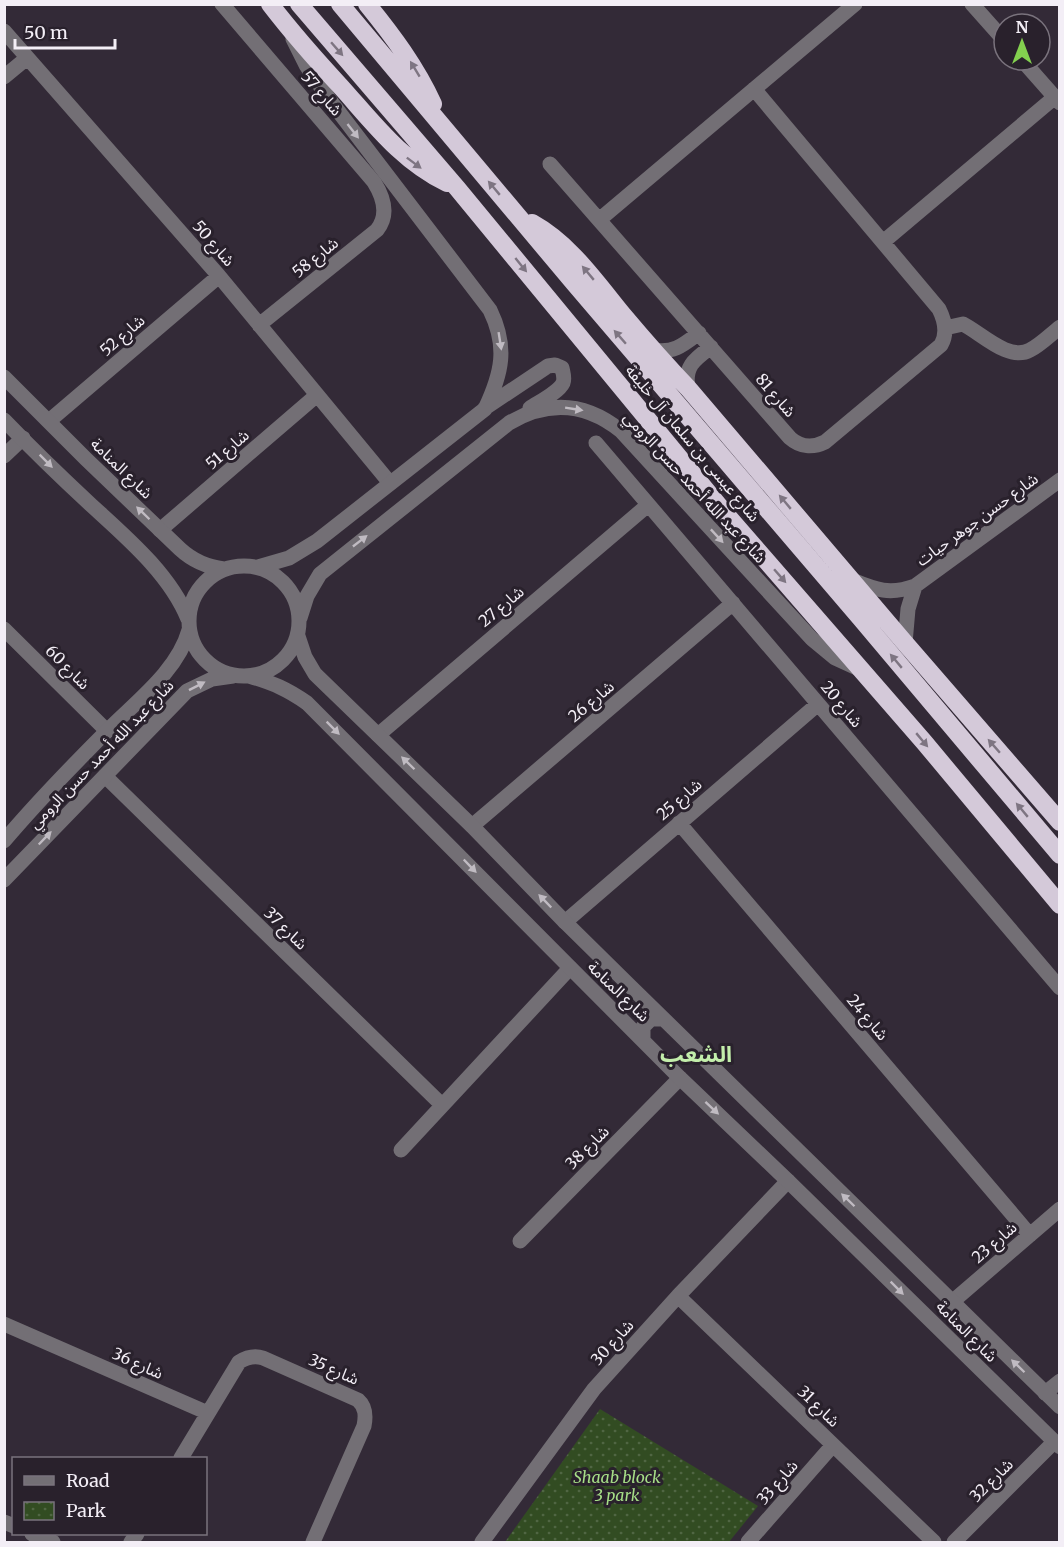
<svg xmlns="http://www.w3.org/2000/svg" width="1064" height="1547" font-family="Merriweather,'Noto Sans Arabic',serif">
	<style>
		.park { fill: url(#park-dots) }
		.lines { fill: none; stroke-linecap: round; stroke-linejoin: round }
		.minor { stroke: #736f75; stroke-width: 15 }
		.tertiary { stroke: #736f75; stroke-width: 15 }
		.motorway { stroke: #d4c9d9; stroke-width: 18 }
		.oneway { fill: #7e7582 }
		.oneway2 { fill: #c0bbc2 }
		.labels { text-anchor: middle; stroke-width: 6; stroke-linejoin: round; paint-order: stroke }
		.street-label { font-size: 16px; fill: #f3eef6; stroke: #29212c }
		.park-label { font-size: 16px; font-style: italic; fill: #a6de87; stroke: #29212c }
		.district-label { font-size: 22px; font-weight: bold; fill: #c3eeab; stroke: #29212c }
	</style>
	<defs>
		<pattern id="park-dots" width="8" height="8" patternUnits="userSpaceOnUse" patternTransform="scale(1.5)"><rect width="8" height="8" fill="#324c22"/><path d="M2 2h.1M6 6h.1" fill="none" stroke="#506643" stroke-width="1.8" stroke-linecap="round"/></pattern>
	</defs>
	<rect width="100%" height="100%" fill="#332a37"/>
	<!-- park -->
	<path class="park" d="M600,1409l158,97 -29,36h-224z"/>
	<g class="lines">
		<!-- minor -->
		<path class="minor" d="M222,4l152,178c10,16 15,33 3,48l-118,95
			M972,4l32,36
			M4,31l215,245 171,207
			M1022,60l38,43
			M4,77l23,-19
			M550,164l240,274c10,9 23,10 35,4l116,-97c7,-12 4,-24 -2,-36l-185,-220
			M599,220l256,-216
			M883,242l172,-145
			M945,328l18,-4c18,9 46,38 67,26 10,-5 20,-15 30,-23
			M653,350c21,3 29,-4 46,-17
			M688,388c-4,-22 7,-29 23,-41
			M49,421l170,-145
			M596,443l464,545
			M4,456l19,-18
			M160,530l157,-135
			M852,580c24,10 38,15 63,6l145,-106
			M4,629l103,102
			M905,643l3,-34 7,-23
			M378,735l270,-230
			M105,776l337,329
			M679,823l351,412
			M472,826l261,-223
			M565,922l253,-218
			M401,1150l169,-182
			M520,1241l160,-163
			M678,1296l256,246
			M952,1302l108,-93
			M4,1324l204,89
			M1045,1393l15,-12
			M181,1458l58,-96c8,-5 15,-7 24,-4l95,42c8,7 8,16 6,26l-51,116
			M131,1542l6,-8
			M482,1542l112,-153 84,-93 110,-115
			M748,1542l85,-97
			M954,1542l100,-100"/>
		<!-- tertiary -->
		<path class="tertiary" d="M4,377l82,82 94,90c13,12 27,18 44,20
			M485,408l63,-42 7,-1 7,3c1,5 3,10 1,15 -4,9 -24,19 -33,25
			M4,420c28,29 57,57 86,84 36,33 80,70 98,115
			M189 621a55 55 0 1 1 110 0a55 55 0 1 1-110 0Z
			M258,567l31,-9 28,-17 168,-132c17,-36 23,-62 5,-99l-161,-211 -23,-34 -13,-26
			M300,618l7,-22 13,-22 189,-151c39,-23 76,-21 112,8l191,208 23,19 24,11
			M298,636l7,21 10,17 157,152 93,96 65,64 430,421
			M249,676c24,7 38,13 58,27l373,375 108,103 272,266
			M4,841c33,-39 69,-76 105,-112 29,-29 69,-59 80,-99
			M4,880l183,-189 25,-12 21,-3
			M643,1039v-12l8,-8h12
			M4,1522l10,4
			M32,1534l21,8"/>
		<!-- motorway -->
		<path class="motorway" d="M270,4c23,30 47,57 72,84 33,37 60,73 105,95
			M299,4l158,184 267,324 200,230 136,163
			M340,4l234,279 288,337 198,235
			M367,4c26,32 49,63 66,100
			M532,223c38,21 64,59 91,92 21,25 42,49 65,73l217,255 155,179"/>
	</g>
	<!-- one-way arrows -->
	<defs><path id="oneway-solid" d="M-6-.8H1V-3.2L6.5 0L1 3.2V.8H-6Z" transform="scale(1.5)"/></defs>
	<g class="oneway">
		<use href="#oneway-solid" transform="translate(337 49) rotate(49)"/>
		<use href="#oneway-solid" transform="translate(415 69) rotate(-121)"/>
		<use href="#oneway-solid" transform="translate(414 163) rotate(37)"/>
		<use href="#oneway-solid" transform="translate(494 188) rotate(-130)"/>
		<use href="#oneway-solid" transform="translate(521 265) rotate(51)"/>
		<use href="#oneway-solid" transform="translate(588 273) rotate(-130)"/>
		<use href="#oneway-solid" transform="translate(620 337) rotate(-131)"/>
		<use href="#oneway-solid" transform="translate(785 502) rotate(-130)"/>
		<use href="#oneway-solid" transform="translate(780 576) rotate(49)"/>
		<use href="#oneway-solid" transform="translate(896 661) rotate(-130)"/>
		<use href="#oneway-solid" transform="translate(922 740) rotate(50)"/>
		<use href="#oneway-solid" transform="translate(994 746) rotate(-131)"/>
		<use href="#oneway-solid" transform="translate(1022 810) rotate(-130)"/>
	</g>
	<g class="oneway2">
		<use href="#oneway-solid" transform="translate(353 131) rotate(52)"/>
		<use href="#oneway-solid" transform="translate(500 341) rotate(81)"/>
		<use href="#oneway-solid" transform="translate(574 409) rotate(9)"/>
		<use href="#oneway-solid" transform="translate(46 461) rotate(45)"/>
		<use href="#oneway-solid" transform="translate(143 513) rotate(-136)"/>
		<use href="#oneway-solid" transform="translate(717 536) rotate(47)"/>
		<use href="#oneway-solid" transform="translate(360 541) rotate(-38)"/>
		<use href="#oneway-solid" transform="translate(197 686) rotate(-27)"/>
		<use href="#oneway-solid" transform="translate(333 728) rotate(45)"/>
		<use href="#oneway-solid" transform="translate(408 763) rotate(-136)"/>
		<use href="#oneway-solid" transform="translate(45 838) rotate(-46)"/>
		<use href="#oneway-solid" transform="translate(470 866) rotate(46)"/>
		<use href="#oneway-solid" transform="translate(545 901) rotate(-134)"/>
		<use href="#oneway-solid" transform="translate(712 1108) rotate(43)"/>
		<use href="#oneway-solid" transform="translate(848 1200) rotate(-136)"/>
		<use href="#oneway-solid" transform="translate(897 1288) rotate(45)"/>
		<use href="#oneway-solid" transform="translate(1018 1366) rotate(-136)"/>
	</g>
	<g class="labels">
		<!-- street labels -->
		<g class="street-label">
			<text transform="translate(322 93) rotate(49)" y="6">شارع 57</text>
			<text transform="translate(214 243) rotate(49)" y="6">شارع 50</text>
			<text transform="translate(315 257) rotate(-39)" y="6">شارع 58</text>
			<text transform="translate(122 335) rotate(-41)" y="6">شارع 52</text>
			<text transform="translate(776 395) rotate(49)" y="6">شارع 81</text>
			<text transform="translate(693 443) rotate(50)" y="6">شارع عيسى بن سلمان آل خليفة</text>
			<text transform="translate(227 449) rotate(-41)" y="6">شارع 51</text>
			<text transform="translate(122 468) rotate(44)" y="6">شارع المنامة</text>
			<text transform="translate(695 487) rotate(47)" y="6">شارع عبد الله أحمد حسن الرومي</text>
			<text transform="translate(977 519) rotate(-36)" y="6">شارع حسن جوهر حيات</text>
			<text transform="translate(501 606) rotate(-40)" y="6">شارع 27</text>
			<text transform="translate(68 667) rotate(45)" y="6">شارع 60</text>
			<text transform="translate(591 701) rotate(-40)" y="6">شارع 26</text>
			<text transform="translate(842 704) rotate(50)" y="6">شارع 20</text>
			<text transform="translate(101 754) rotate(-46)" y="6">شارع عبد الله أحمد حسن الرومي</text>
			<text transform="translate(679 799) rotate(-41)" y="6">شارع 25</text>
			<text transform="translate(286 928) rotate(44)" y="6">شارع 37</text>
			<text transform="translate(619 991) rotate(44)" y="6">شارع المنامة</text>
			<text transform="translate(868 1017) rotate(50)" y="6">شارع 24</text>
			<text transform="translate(587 1147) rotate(-45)" y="6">شارع 38</text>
			<text transform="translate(994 1242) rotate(-41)" y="6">شارع 23</text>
			<text transform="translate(967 1331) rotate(45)" y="6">شارع المنامة</text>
			<text transform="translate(612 1342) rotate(-48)" y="6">شارع 30</text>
			<text transform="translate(138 1363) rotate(24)" y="6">شارع 36</text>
			<text transform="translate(334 1369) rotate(24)" y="6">شارع 35</text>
			<text transform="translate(819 1406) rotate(44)" y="6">شارع 31</text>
			<text transform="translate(991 1480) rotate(-45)" y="6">شارع 32</text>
			<text transform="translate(777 1482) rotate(-49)" y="6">شارع 33</text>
		</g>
		<!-- park labels -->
		<g class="park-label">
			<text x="617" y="1483">Shaab block<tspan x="617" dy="18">3 park</tspan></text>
		</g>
		<!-- district labels -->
		<g class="district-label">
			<text x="696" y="1062">الشعب</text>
		</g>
	</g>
	<!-- border -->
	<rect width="1064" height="1547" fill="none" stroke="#f3eef6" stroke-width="12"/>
	<!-- legend -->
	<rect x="12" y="1457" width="195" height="78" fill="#29212c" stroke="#7a737d" stroke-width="1.5"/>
	<rect x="24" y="1476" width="30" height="9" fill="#736f75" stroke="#7a737d" stroke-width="1.5"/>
	<text x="66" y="1487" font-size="18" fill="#f3eef6">Road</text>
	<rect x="24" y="1502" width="30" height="18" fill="url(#park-dots)" stroke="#7a737d" stroke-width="1.5"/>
	<text x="66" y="1517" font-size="18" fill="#f3eef6">Park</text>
	<!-- north arrow -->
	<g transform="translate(1022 42)"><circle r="28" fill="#29212c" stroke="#7a737d" stroke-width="1.5"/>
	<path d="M0-4.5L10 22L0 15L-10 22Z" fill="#83d04f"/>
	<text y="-9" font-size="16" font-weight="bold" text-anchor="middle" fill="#f3eef6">N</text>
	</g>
	<!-- scale -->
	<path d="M15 39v9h100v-9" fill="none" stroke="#f3eef6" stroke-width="3"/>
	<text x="24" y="39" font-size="18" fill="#f3eef6" stroke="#29212c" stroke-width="4.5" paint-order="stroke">50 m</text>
</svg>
